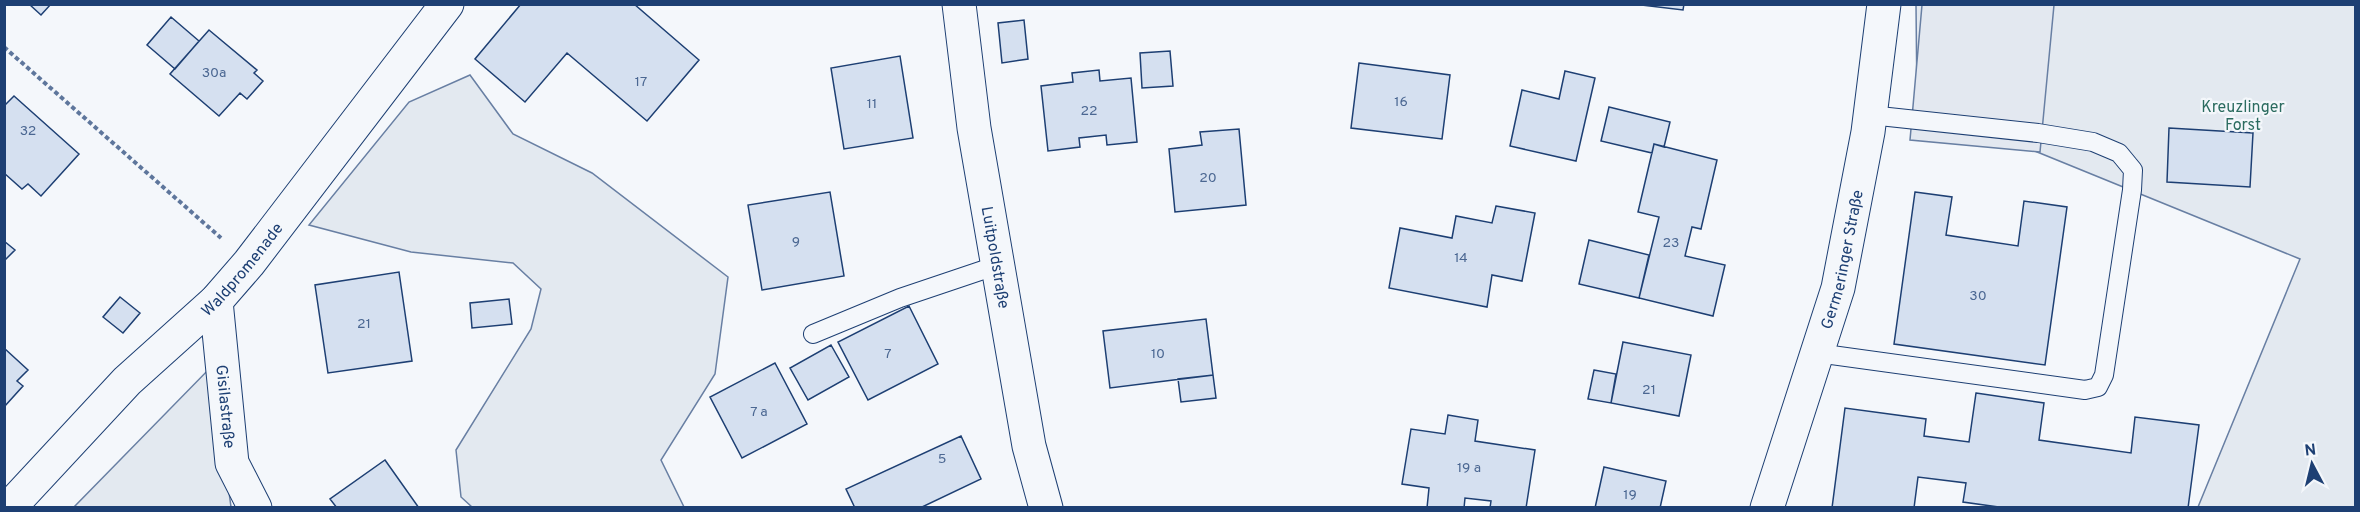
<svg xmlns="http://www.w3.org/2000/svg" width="2360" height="512" font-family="Overpass,sans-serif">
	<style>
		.green { fill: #e3e9f0; stroke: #687fa3; stroke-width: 1.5 }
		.parking { fill: #e3e8f0; stroke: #687fa3; stroke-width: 1.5 }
		.building { fill: #d5e0f0; stroke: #1d3f73; stroke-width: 1.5 }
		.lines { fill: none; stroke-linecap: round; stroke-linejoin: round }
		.lane-casing { stroke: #1d3f73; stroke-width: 20 }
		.street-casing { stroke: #1d3f73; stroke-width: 35 }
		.secondary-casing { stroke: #1d3f73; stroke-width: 35 }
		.path { stroke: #5e769c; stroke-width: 4; stroke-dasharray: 4.5 3; stroke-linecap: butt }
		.lane { stroke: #f4f7fb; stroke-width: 18 }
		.street { stroke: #f4f7fb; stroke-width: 33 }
		.secondary { stroke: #f4f7fb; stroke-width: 33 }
		.labels { text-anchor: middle; stroke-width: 4.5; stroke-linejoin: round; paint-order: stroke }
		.number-label { font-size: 14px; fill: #4b6792 }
		.park-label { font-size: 16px; fill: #2c6c60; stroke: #f4f7fb }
		.street-label { font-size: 16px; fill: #1d3f73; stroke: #f4f7fb }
	</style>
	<rect width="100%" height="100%" fill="#f4f7fb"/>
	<!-- green -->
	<path class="green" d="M1916,5h439v502h-157l102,-248 -383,-156z
		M470,75l43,59 79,39 136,104 -13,97 -54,86 23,47h-212l-11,-10 -5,-47 75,-121 10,-40 -28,-26 -102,-11 -102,-27 100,-123z
		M212,366l19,141h-157z"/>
	<!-- parking -->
	<path class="parking" d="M1922,5h132l-14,147 -130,-12z"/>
	<!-- building -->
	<path class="building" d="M29,4h22l-10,11z
		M521,4h113l65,56 -52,61 -80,-68 -42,49 -50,-43z
		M1633,4h51l-1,6z
		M171,17l28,24 -24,28 -28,-24z
		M1024,20l4,39 -26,4 -4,-40z
		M209,30l48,40 -3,3 9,8 -16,18 -7,-6 -21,23 -49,-42z
		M1170,51l3,35 -31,2 -2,-35z
		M900,56l13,82 -69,11 -13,-81z
		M1359,63l91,12 -8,64 -91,-11z
		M1099,70l1,11 31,-3 6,64 -30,3 -1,-10 -27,3 1,9 -32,4 -7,-65 32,-4 -1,-9z
		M1565,71l30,7 -19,83 -66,-15 12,-56 37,9z
		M14,96l65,58 -38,42 -13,-12 -6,5 -18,-16v-67z
		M1609,107l61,15 -6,25 -10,-3 -2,9 -51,-12z
		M2169,128l84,5 -3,54 -83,-5z
		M1239,129l7,76 -71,7 -6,-63 33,-4 -2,-13z
		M1654,144l63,16 -16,69 -9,-2 -7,29 40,9 -12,51 -74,-18 20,-81 -21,-5z
		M830,192l14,84 -82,14 -14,-85z
		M1915,192l37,5 -6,38 72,11 6,-45 43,6 -22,158 -151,-21z
		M1496,206l39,7 -13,68 -30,-6 -5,32 -98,-19 11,-60 52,10 4,-22 36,7z
		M1589,240l60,15 -10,43 -60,-14z
		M4,241l11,9 -11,11z
		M399,272l13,89 -84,12 -13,-88z
		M120,297l20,16 -17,20 -20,-16z
		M509,299l3,25 -40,4 -2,-25z
		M909,306l29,58 -70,36 -30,-58z
		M1206,319l7,56 -103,13 -7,-57z
		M1623,342l68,13 -12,61 -68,-13z
		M831,345l18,32 -41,23 -18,-32z
		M4,348l24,22 -11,11 6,5 -19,21z
		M775,363l32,61 -65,34 -32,-61z
		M1594,370l22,4 -5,29 -23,-4z
		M1213,375l3,23 -35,4 -3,-23z
		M1976,393l68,10 -5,37 92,13 4,-36 64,8 -11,83h-182l-43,-6 3,-19 -48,-6 -4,31h-82l13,-100 81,11 -2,17 45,6z
		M1448,415l30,5 -3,21 60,9 -9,58h-36l1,-7 -26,-3 -1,10h-37l2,-20 -27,-4 9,-55 34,5z
		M961,436l20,43 -61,29h-65l-9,-19z
		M385,460l34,48h-82l-7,-9z
		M1604,467l62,14 -6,27h-65z"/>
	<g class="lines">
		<defs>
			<path id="lane" d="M813,334l87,-36 98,-33
				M1817,353l268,37 13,-3 6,-12 28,-185 1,-20 -14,-17 -26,-11 -55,-9 -168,-18"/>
			<g id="street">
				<path id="s1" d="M959,4l15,124 55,318 17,62"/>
				<path id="s2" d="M216,301l16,162 23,45"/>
				<path id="s3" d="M9,508l118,-127 89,-80 33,-38 198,-259"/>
			</g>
			<g id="secondary">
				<path id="s4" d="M1767,508l71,-220 30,-156 16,-128"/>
			</g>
		</defs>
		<!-- lane casing -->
		<use href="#lane" class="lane-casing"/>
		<!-- street casing -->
		<use href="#street" class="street-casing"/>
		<!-- secondary casing -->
		<use href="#secondary" class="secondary-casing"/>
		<!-- path -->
		<path class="path" d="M4,47l217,191"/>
		<!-- lane -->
		<use href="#lane" class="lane"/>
		<!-- street -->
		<use href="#street" class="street"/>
		<!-- secondary -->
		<use href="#secondary" class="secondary"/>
	</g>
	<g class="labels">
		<!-- number labels -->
		<g class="number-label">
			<text x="214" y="77">30a</text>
			<text x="641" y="86">17</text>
			<text x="1401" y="106">16</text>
			<text x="872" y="108">11</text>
			<text x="1089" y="115">22</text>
			<text x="28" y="135">32</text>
			<text x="1208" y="182">20</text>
			<text x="796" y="246">9</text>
			<text x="1671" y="247">23</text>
			<text x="1461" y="262">14</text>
			<text x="1978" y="300">30</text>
			<text x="364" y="328">21</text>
			<text x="888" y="358">7</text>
			<text x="1158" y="358">10</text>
			<text x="1649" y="394">21</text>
			<text x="759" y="416">7 a</text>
			<text x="942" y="463">5</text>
			<text x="1469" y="472">19 a</text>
			<text x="1630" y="499">19</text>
		</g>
		<!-- park labels -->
		<g class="park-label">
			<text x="2243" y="112">Kreuzlinger<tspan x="2243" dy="18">Forst</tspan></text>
		</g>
		<!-- street labels -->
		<g class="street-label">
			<text dy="6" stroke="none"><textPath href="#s1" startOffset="256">Luitpoldstraße</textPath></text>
			<text dy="6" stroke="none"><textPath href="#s4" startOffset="260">Germeringer Straße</textPath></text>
			<text dy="6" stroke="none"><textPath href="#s3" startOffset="334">Waldpromenade</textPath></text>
			<text dy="6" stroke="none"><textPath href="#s2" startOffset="106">Gisilastraße</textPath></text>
		</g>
	</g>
	<!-- border -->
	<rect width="2360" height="512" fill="none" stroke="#1d3f73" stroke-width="12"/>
	<!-- north arrow -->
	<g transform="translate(2312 464) rotate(353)" stroke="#f4f7fb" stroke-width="4.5" paint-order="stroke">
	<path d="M0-4.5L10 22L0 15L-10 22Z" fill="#1d3f73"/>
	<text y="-9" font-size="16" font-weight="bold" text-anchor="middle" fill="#1d3f73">N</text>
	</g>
</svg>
